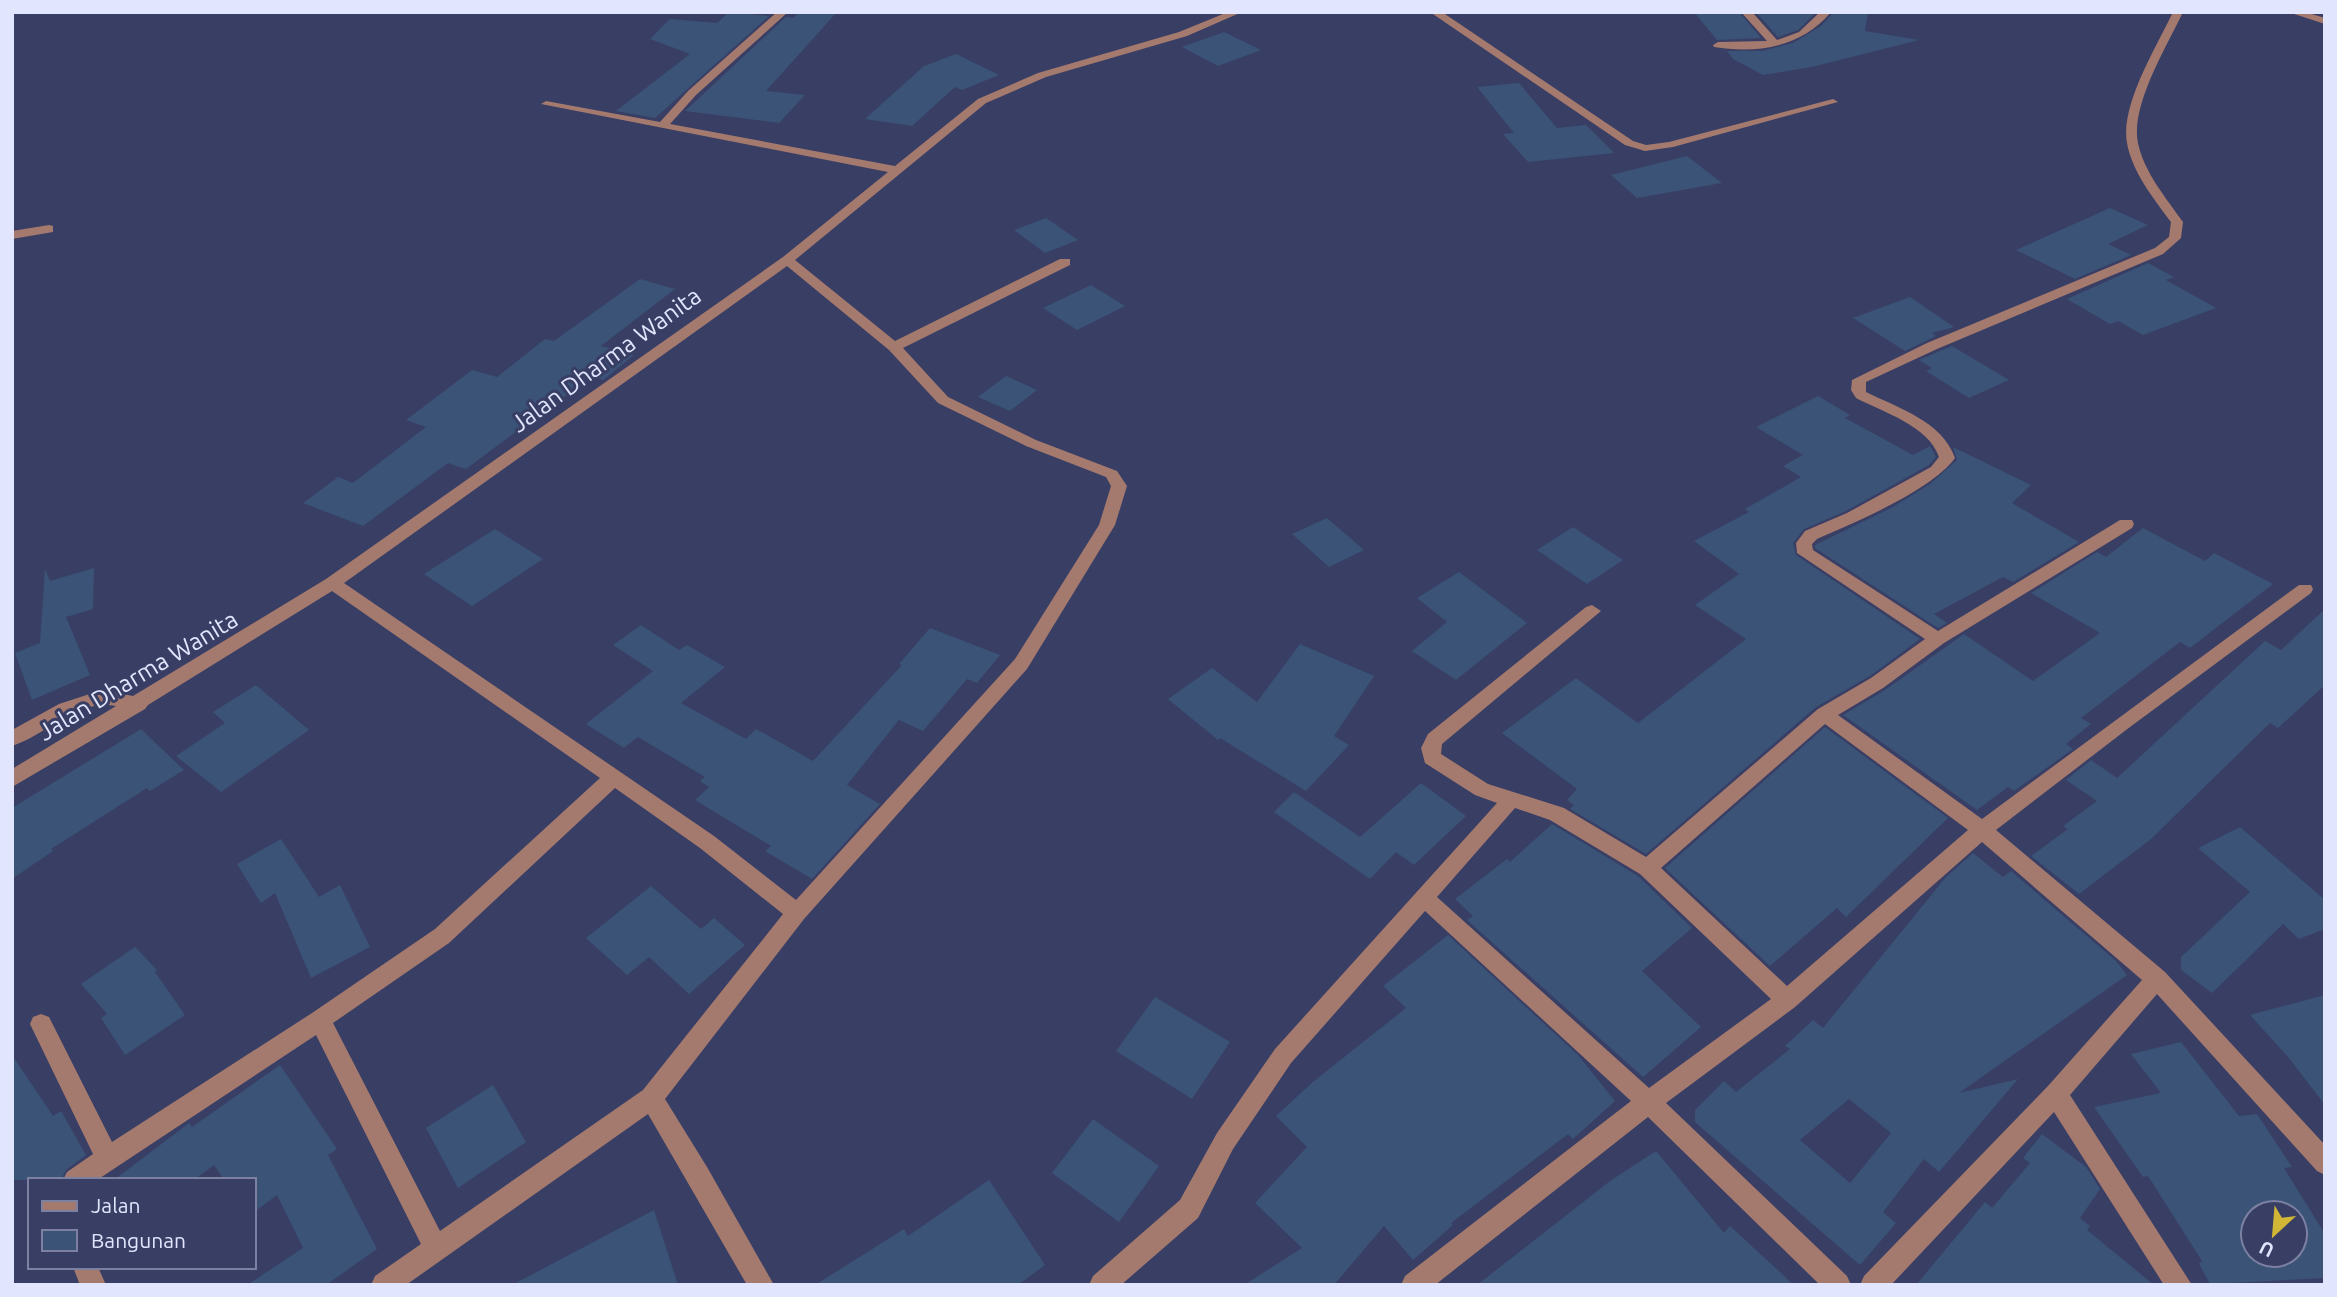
<svg xmlns="http://www.w3.org/2000/svg" width="2337" height="1297" font-family="Ubuntu,sans-serif">
	<style>
		.building { fill: #3a5377; fill-rule: evenodd }
		.lines { fill: none; stroke-linecap: round; stroke-linejoin: round }
		.minor { fill: #a57a6e; fill-rule: evenodd }
		.labels { text-anchor: middle; stroke-width: 6; stroke-linejoin: round; paint-order: stroke }
		.street-label { font-size: 24px; fill: #e1e6fe; stroke: #393e65 }
	</style>
	<rect width="100%" height="100%" fill="#393e65"/>
	<!-- building -->
	<path class="building" d="M729,12l40,4 -114,102 -39,-7 74,-57 -40,-15 20,-20 47,4z
		M799,12h38l-71,79 39,4 -26,28 -94,-12 101,-94 7,1z
		M1694,12h45l22,26 -44,2z
		M1756,12h60l-18,18 -20,7z
		M1834,12h34l-3,19 54,9 -107,27 -49,8 -30,-16 -6,-8h35l31,-8 28,-17z
		M1224,32l37,18 -43,16 -36,-19z
		M956,54l43,21 -37,15 -7,-3 -43,39 -47,-7 59,-53z
		M1519,83l38,45 29,-3 28,28 -86,9 -25,-28 11,-1 -37,-46z
		M1687,156l35,27 -85,15 -26,-23z
		M2110,208l38,17 -40,19 23,11 -56,24 -59,-29z
		M1046,218l32,22 -33,13 -31,-23z
		M2148,263l26,14 -8,3 50,28 -73,27 -25,-14 -8,3 -43,-25z
		M640,279l35,10 -74,57 33,9 -31,25 -13,-4 -59,48 -3,-1 -62,46 -18,-6 -85,63 -60,-23 35,-26 15,6 73,-56 -20,-7 66,-50 25,7 48,-38 9,2z
		M1091,285l34,21 -48,24 -34,-22z
		M1910,297l44,30 -22,6 4,3 -31,15 -52,-33z
		M1952,346l57,34 -40,18 -43,-27 6,-3 -13,-8z
		M1006,376l31,14 -27,21 -32,-14z
		M1818,396l32,19 -5,3 68,37 17,-9 6,11 -7,8 -83,46 -42,18 -11,14 3,12 124,84 -50,37 -54,31 -170,147 -76,-45 4,-4 -7,-5 10,-11 -75,-56 74,-55 62,45 108,-84 -51,-34 44,-31 -45,-33 55,-29 -4,-3 56,-32 -18,-11 20,-11 -47,-28z
		M1953,447l78,38 -19,18 67,39 -66,40 -10,-5 -69,37 13,9 -9,5 -123,-80v-3l78,-38 37,-23 27,-24z
		M1327,518l37,32 -35,17 -37,-33z
		M1573,527l50,33 -36,24 -50,-34z
		M2143,528l62,33 9,-8 59,31 -83,64 -10,-6 -99,76 10,6 -25,20 7,5 -59,42 -6,-4 -31,23 -134,-95 42,-25 79,-56 69,47 67,-48 -69,-40 66,-41 9,5z
		M495,529l48,30 -71,47 -48,-32z
		M94,568l-1,41 -27,8 24,58 -58,25 -17,-47 25,-10 5,-74 5,12z
		M1459,572l68,51 -71,57 -44,-29 35,-29 -30,-24z
		M2325,609v76l-47,43 -8,-5 -119,116 -72,55 -48,-38 37,-27 -5,-3 34,-25 -31,-21 25,-20 26,18 148,-137 16,9z
		M641,625l38,25 8,-5 38,22 -44,36 65,36 10,-10 57,32 89,-96 -3,-1 31,-36 70,27 -23,28 -10,-4 -44,52 -24,-11 -52,65 33,19 -68,75 -47,-28 6,-5 -76,-46 14,-13 -9,-6 5,-4 -67,-40 -14,11 -38,-24 67,-53 -40,-26z
		M1300,644l74,32 -40,60 15,9 -43,46 -86,-53 -2,2 -50,-41 44,-31 45,34z
		M256,685l53,45 -88,62 -45,-36 49,-33 -12,-11z
		M1825,727l123,91 -102,99 -9,-9 -67,58 -105,-98z
		M141,729l43,41 -34,21 -3,-3 -96,61 2,2 -41,28v-71z
		M1421,783l45,33 -52,49 -18,-13 -26,27 -96,-67 20,-20 66,45z
		M1552,824l86,52 54,52 -50,43 59,56 -58,50 -176,-157 6,-4 -18,-17 52,-40 3,3z
		M2240,827l85,73v29l-26,10 -16,-15 -71,69 -31,-23v-13l69,-65 -52,-44z
		M281,839l38,58 21,-12 30,62 -59,31 -36,-85 -14,10 -24,-39z
		M1973,853l30,24 8,-6 105,90 11,14 -168,118 59,-14 -79,93 -15,-13 -41,53 13,11 -36,42 -165,-143v-12l29,-29 12,11 54,-43 -5,-3 28,-26 10,8 123,-151zM1849,1099l42,34 -41,50 -50,-43z
		M651,886l50,43 13,-11 31,27 -56,49 -40,-37 -22,18 -41,-37z
		M1448,935l130,120 37,46 -42,38 -5,-5 -117,89 2,2 -40,35 -29,-34 -50,59h-90l58,-37 -47,-45 52,-56 -31,-31 38,-35 92,-73 -23,-22z
		M135,947l22,23 -2,2 30,43 -60,40 -24,-37 6,-4 -26,-30z
		M2325,995v110l-36,-47 -39,-43z
		M1155,997l75,45 -38,57 -76,-48z
		M2181,1042l58,74 18,-2 35,53 -8,1 41,66v44l-115,6 -11,-20 3,-3 -54,-85 -5,1 -49,-70 67,-14 -30,-39zM2253,1213h42v42h-42z
		M12,1055l41,61 8,-5 25,44 -20,15 -5,10h-49z
		M280,1065l57,84 -9,6 49,94 -51,36h-79l56,-37 -26,-53 -23,17v-32h-30l-10,-15 -20,15h-80l75,-57 3,4z
		M493,1085l33,57 -68,46 -32,-60z
		M1093,1119l66,47 -40,56 -67,-49z
		M2042,1134l44,33 14,22 -20,29 10,8 -3,4 67,55h-238l69,-83 7,6 38,-45 -7,-5z
		M1656,1151l68,82 6,-7 64,59h-317l133,-104z
		M989,1180l56,85 -27,20h-203l89,-56 4,7z
		M654,1210l24,75h-166z"/>
	<g class="lines">
		<!-- minor -->
		<path class="minor" d="M777,12h11l-92,83 -26,29 225,42 83,-67 60,-26 141,-41 49,-20h14l-55,24 -141,41 -60,26 -191,157 100,81 165,-82h10v6l-167,83 45,49 88,43 81,31 10,15 -12,39 -88,144 -223,250 -139,180 42,68 67,118h-27l-99,-171 -242,171h-35l4,-9 46,-32 -105,-209 -219,145h-34l4,-8 26,-18 -63,-130 3,-7 8,-3 8,3 63,125 200,-129 123,-84 165,-151 -268,-187 -184,114 -3,4 -133,78v-18l104,-63c-40,-7 -69,29 -104,40v-16l47,-26 43,-14 31,6 193,-117 457,-322 105,-85 -347,-68 5,-3 114,21 28,-31zM787,266l102,84 49,53 88,43 80,31 5,9 -12,39 -84,134 -219,241 -82,-64 -370,-253zM615,788l85,60 83,66 -140,176 -203,141 -107,-208 116,-80z
			M1430,12h12l191,129 13,4 23,-3 164,-43 5,3 -165,45 -28,4 -20,-6z
			M1741,12h11l25,28 22,-8 21,-20h11c-29,35 -74,42 -117,35l-1,-2 5,-3 49,-1z
			M2173,12h10c-16,34 -53,94 -45,131 6,29 28,55 45,79l-2,16 -18,16 -226,95 -71,33v10c32,16 76,29 89,66 -23,32 -101,65 -138,81l-5,5 1,6 125,81 182,-111h12l2,4 -2,4 -188,115 -61,45 -45,27 144,104 317,-234h12l2,4 -2,4 -185,137 -130,100 169,142 160,173v30l-8,-4 -160,-177 -87,101 122,190h-28l-110,-173 -163,173h-31l4,-9 184,-190 94,-106 -160,-138 -187,165 -129,96 181,173 4,9h-31l-172,-168 -213,168h-34l4,-9 226,-175 -206,-190 -134,152 -58,86 -35,69 -77,67h-32l4,-9 87,-76 37,-67 58,-84 222,-246 -22,-8 -50,-32 -4,-15 7,-14 158,-127 6,-2 9,6 -159,133 -1,10 47,30 76,24 82,49 172,-148 53,-31 54,-39 -128,-86 -1,-10 9,-12 42,-18 84,-46 8,-10c-10,-31 -56,-45 -83,-59l-5,-8 1,-10 75,-37 228,-95 14,-11 2,-15c-17,-23 -39,-50 -44,-79 -7,-38 30,-97 46,-131zM1825,724l143,106 -181,156 -126,-118zM1515,808l35,12 90,54 131,125 -122,89 -212,-191z
			M2288,12h17l20,6v6z
			M49,225l4,1v6l-41,7v-8z
			M73,1267h25l8,18h-26z"/>
	</g>
	<g class="labels">
		<!-- street labels -->
		<g class="street-label">
			<text transform="translate(606 360) rotate(-36)" y="8">Jalan Dharma Wanita</text>
			<text transform="translate(138 676) rotate(-31)" y="8">Jalan Dharma Wanita</text>
		</g>
	</g>
	<!-- border -->
	<rect width="2337" height="1297" fill="none" stroke="#e1e6fe" stroke-width="28"/>
	<!-- legend -->
	<rect x="28" y="1178" width="228" height="91" fill="#393e65" stroke="#7c81a2" stroke-width="2"/>
	<rect x="42" y="1201" width="35" height="10" fill="#a57a6e" stroke="#7c81a2" stroke-width="2"/>
	<text x="91" y="1213" font-size="21" fill="#e1e6fe">Jalan</text>
	<rect x="42" y="1230" width="35" height="21" fill="#3a5377" stroke="#7c81a2" stroke-width="2"/>
	<text x="91" y="1248" font-size="21" fill="#e1e6fe">Bangunan</text>
	<!-- north arrow -->
	<g transform="translate(2274 1234) rotate(206)"><circle r="33" fill="#393e65" stroke="#7c81a2" stroke-width="2"/>
	<path d="M0-5L12 26L0 18L-12 26Z" fill="#d2b736"/>
	<text y="-10" font-size="19" font-weight="bold" text-anchor="middle" fill="#e1e6fe">U</text>
	</g>
</svg>
